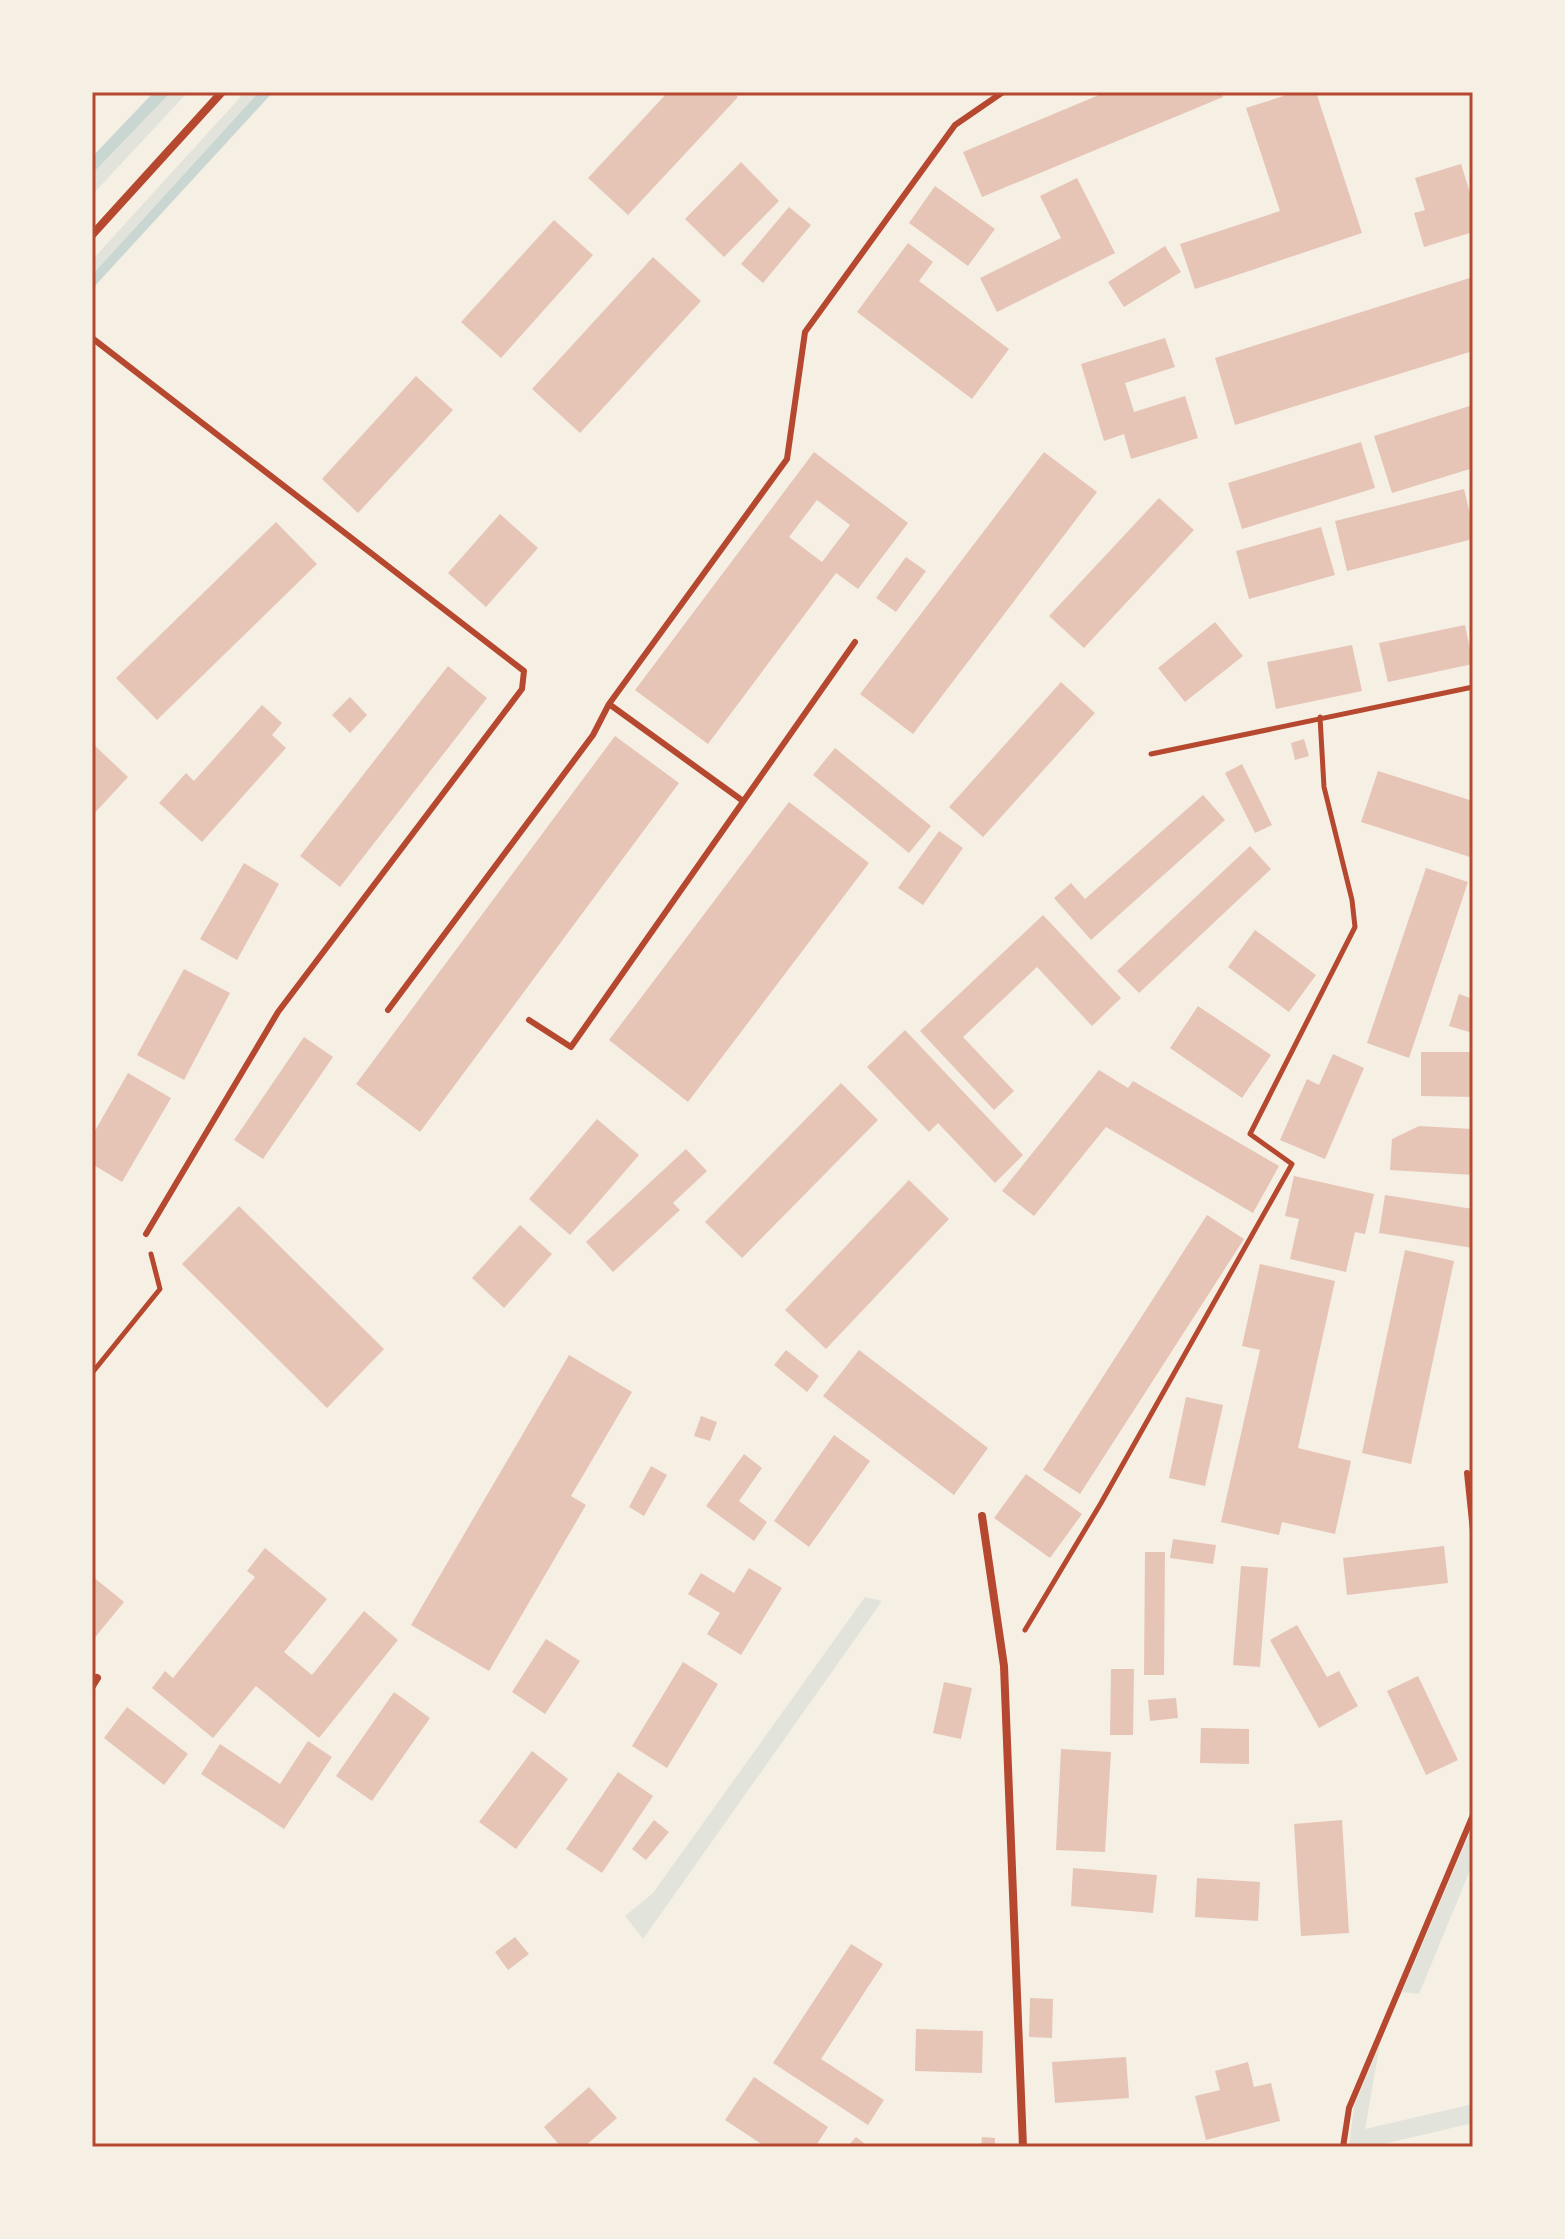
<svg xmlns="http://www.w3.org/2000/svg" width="1565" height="2239" font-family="'DM Sans',sans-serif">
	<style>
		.green { fill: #e2e4dc }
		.water { fill: #c9d6d2 }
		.building { fill: #e6c5b7; fill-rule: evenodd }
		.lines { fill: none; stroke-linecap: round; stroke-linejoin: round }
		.path { stroke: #b5482f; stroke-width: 5 }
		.service { stroke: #b5482f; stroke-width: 6 }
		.minor { stroke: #b5482f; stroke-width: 8 }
		.neatline { fill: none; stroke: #b5482f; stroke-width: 3 }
	</style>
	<rect width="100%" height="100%" fill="#f6efe4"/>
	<!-- green -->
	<path class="green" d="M171,92h17l-96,103v-21z
		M245,92h14l-167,183v-15z
		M865,1597l17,4 -239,338 -18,-23 28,-23z
		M1473,1825v38l-54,131 -17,-2z
		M1380,2044l-15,85 108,-25v19l-102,24h-22l5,-41z"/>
	<!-- water -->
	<path class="water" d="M154,92h17l-79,82v-17z
		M259,92h14l-181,197v-14z"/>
	<!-- building -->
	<path class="building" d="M668,92h65l5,5 -110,118 -40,-37z
		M1106,92h115l2,5 -241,100 -19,-45z
		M1296,92h20l46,141 -167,56 -15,-45 100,-33 -34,-103z
		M741,162l38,39 -55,56 -39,-38z
		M1461,164l10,32 2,-1v37l-49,15 -10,-34 11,-3 -10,-32z
		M1077,178l38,75 -118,59 -17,-34 81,-40 -21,-42z
		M935,186l60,43 -27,37 -59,-43z
		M789,207l22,18 -48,58 -22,-19z
		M554,220l39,35 -92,103 -40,-36z
		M908,243l25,19 -14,19 90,68 -37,50 -115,-87z
		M1165,246l16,26 -57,35 -16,-25z
		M653,257l48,44 -121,132 -48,-44z
		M1473,277v74l-238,74 -20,-67z
		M1165,338l10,29 -50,16 9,29 51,-16 13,42 -67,21 -7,-25 -20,7 -23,-77z
		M416,376l37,34 -95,103 -36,-34z
		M1473,405v63l-81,25 -18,-57z
		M1361,442l14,46 -133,41 -14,-46z
		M814,452l94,71 -50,66 -22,-16 -128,171 -73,-54zM817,500l33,25 -28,37 -33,-25z
		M1044,452l53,40 -184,242 -53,-40z
		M1464,489l9,37v13l-126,32 -12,-50z
		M1159,498l35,32 -110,118 -35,-32z
		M500,514l38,34 -52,59 -38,-34z
		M276,522l41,42 -160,156 -41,-42z
		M1321,527l14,48 -86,24 -13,-48z
		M906,557l20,14 -30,41 -20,-14z
		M1215,622l28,34 -58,46 -27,-34z
		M1465,625l8,39 -85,18 -9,-39z
		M1352,645l10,46 -86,18 -9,-47z
		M448,666l39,32 -147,189 -40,-31z
		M1061,682l34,31 -112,124 -34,-30z
		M350,697l17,18 -17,18 -18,-18z
		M262,705l20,18 -10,12 14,13 -84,94 -43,-39 27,-30 8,8z
		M615,736l64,47 -259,349 -64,-48z
		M1304,739l5,17 -14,4 -4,-17z
		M92,743l36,34 -36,39z
		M835,748l96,78 -22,27 -96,-78z
		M1242,764l30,61 -17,8 -30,-60z
		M1378,771l95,30v57l-112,-36z
		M1203,795l22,25 -134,120 -37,-42 17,-15 14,16z
		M789,802l80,61 -181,239 -79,-62z
		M939,831l24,17 -40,57 -25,-17z
		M1250,846l21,23 -132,124 -22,-22z
		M244,863l35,21 -42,76 -37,-21z
		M1426,868l42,14 -59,176 -42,-15z
		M1043,915l78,83 -29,28 -55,-59 -74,70 51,54 -20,19 -74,-79z
		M1255,930l61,45 -27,37 -61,-45z
		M184,969l46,24 -46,87 -47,-25z
		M1459,994l14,5v34l-24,-7z
		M1198,1006l73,49 -29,43 -72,-50z
		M905,1030l118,125 -28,28 -57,-60 -9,9 -62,-65z
		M304,1037l29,20 -70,102 -29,-19z
		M1421,1052h52v45l-52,-1z
		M1333,1054l31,14 -39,91 -45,-19 27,-61 12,6z
		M1099,1070l29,18 5,-7 146,85 -26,47 -147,-86 -72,89 -32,-25z
		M128,1073l43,25 -49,84 -30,-18v-28z
		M841,1083l37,37 -136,138 -37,-36z
		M597,1119l42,36 -69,80 -41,-36z
		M1419,1126l54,3v46l-83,-5 2,-31z
		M686,1149l21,22 -34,32 7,7 -67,62 -27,-30z
		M1294,1176l80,18 -9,40 -10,-2 -9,40 -56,-13 9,-40 -14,-3z
		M909,1180l40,39 -123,130 -41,-39z
		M1385,1195l88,14v39l-94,-15z
		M239,1206l145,143 -57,59 -145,-144z
		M1207,1215l37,24 -164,255 -37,-24z
		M520,1225l32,29 -48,54 -32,-30z
		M1405,1250l49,11 -43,203 -49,-11z
		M1260,1264l75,17 -37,167 53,13 -16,73 -53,-12 -3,13 -58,-13 39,-172 -18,-4z
		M786,1350l33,26 -12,16 -33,-27z
		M859,1350l129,98 -34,47 -131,-99z
		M569,1355l63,37 -61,104 15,9 -97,166 -78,-46z
		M1186,1397l37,8 -18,81 -36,-8z
		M701,1416l16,6 -7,19 -16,-5z
		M834,1435l36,26 -61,86 -35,-26z
		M744,1454l18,14 -23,33 28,21 -13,19 -48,-35z
		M651,1466l16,9 -23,41 -15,-9z
		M1026,1474l56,40 -32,44 -56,-40z
		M1173,1539l43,6 -3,19 -43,-6z
		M1444,1546l4,37 -101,12 -4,-37z
		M265,1548l62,51 -43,53 28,23 52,-64 34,29 -79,98 -63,-52 -43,52 -61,-50 13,-17 8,7 82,-101 -8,-6z
		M1145,1552h20l-1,123h-20z
		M1241,1566l27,2 -8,99 -27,-2z
		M749,1568l33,20 -41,67 -34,-21 13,-21 -32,-19 13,-21 33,20z
		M92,1576l32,26 -32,39z
		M1297,1625l30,52 12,-6 19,35 -39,22 -49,-88z
		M546,1639l34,22 -35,53 -33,-22z
		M683,1662l35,22 -51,84 -35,-22z
		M1111,1669h23l-1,66h-23z
		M1418,1676l40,84 -32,15 -39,-84z
		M944,1682l28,6 -11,51 -28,-6z
		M394,1692l36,26 -58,83 -36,-25z
		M1176,1698l2,20 -28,3 -2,-21z
		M127,1707l61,47 -24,31 -60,-47z
		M1201,1728l48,1v35l-49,-1z
		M308,1741l24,16 -48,72 -83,-55 19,-30 60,40z
		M1061,1749l50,3 -6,100 -49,-2z
		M532,1751l36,28 -52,70 -37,-27z
		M618,1772l35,24 -51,77 -36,-24z
		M654,1820l15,12 -23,28 -14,-11z
		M1342,1820l7,113 -48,3 -7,-112z
		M1073,1868l84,7 -4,38 -82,-7z
		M1197,1878l63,4 -2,39 -63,-4z
		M515,1937l14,17 -21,16 -13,-18z
		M851,1944l32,20 -62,95 63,41 -16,25 -95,-62z
		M1030,1998l23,1 -1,39 -23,-1z
		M916,2029l67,2 -1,42 -67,-2z
		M1126,2057l3,41 -74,5 -3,-41z
		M1248,2062l6,25 17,-4 9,38 -74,19 -11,-44 25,-6 -5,-19z
		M754,2077l74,50 -13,20h-49l-41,-27z
		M589,2087l28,31 -33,29h-23l-17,-20z
		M856,2137l13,10h-22z
		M982,2137l13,1v9h-14z"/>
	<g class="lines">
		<!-- path -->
		<path class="path" d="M1151,754l322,-67
			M92,1373l68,-84 -9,-35
			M1025,1630l76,-127 191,-339 -42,-30 105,-207 -3,-27 -28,-113 -4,-70"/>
		<!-- service -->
		<path class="service" d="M92,338l432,333 -2,18 -244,323 -132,222
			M609,704l134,97
			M388,1010l205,-275 16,-31 178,-245 18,-127 150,-207 48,-33
			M529,1020l42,27 284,-405
			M1467,1473l6,58
			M1343,2147l6,-39 124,-293"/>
		<!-- minor -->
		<path class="minor" d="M92,235l130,-143
			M982,1516l22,150 19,481
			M92,1686l5,-8"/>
	</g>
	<!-- border -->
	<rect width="1565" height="2239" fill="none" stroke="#f6efe4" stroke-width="188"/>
	<rect x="94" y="94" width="1377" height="2051" class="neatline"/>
</svg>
